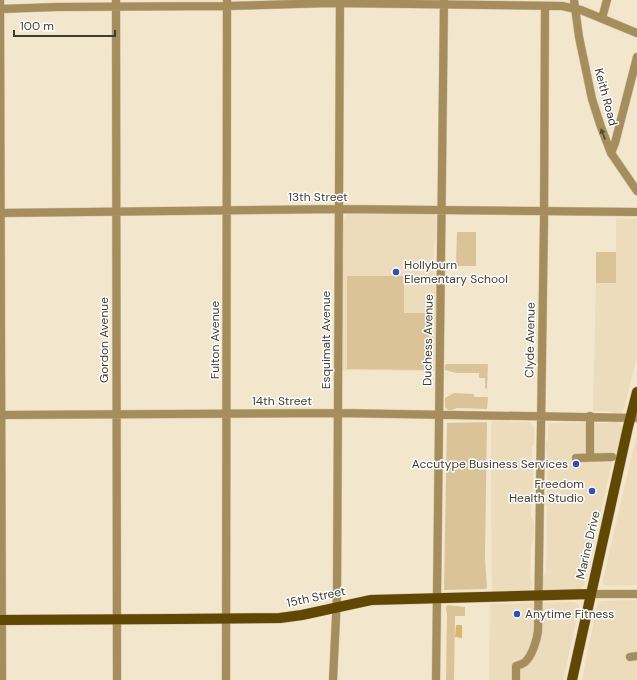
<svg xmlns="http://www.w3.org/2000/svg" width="637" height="680" font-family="'DM Sans',sans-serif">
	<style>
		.built { fill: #ecdcbb }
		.green { fill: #dac497 }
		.water { fill: #dab76a }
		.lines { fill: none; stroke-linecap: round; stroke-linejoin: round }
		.minor-casing { stroke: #cec4ad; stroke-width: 9 }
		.major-casing { stroke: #cec4ad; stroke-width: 11 }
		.minor { stroke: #a58e5b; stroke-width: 8 }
		.major { stroke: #604702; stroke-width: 10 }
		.oneway { fill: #544c39 }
		.poi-dot { fill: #2a52c1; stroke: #fff; stroke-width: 1.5 }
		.labels { text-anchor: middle; stroke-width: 3; stroke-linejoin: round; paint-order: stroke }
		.street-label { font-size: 12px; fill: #403b30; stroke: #fff }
		.poi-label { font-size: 12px; fill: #403b30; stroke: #fff; text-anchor: start }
	</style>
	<rect width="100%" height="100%" fill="#f2e6cc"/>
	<!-- built -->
	<path class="built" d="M352,213h78l6,3v22l-2,8v24l3,12 -2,89 -94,-1 2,-150 3,-5z
		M616,218l21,1v137l-13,53 -3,4 -5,1 -7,-3h-16l3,-128h20z
		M493,421l37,1 4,5v18l-2,2v16l1,2v38l-2,2v12l3,4v8l-1,14 -2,3 -1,32 2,3v6l-3,5 -14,-2 -3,2 -19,1 -1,-3 -1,-141v-23z
		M610,421h7l4,5 1,5 -6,24 -3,4 -3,12 -26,115 -3,2 -10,3 -3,-2 -23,1 -2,-3v-11l3,-2 1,-69 -3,-1v-5l3,-2v-47h-1v-8l2,-2v-15l3,-2h56z
		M637,434v151l-32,1 -2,-3v-4z
		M637,600v80h-55l15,-74 2,-4 4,-1z
		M573,602l5,2 1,4 -16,72h-74l1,-76z"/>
	<!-- green -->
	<path class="green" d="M457,232h19v34h-20z
		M596,252h20v31h-20z
		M347,276h57v37h25l-1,57 -81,-1z
		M447,364h41l-1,24 -1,1 -1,-1v-10h-6v-5h-23l-11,-3v-5z
		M454,393l20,1v3h14l-1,12 -30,-1 -5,2h-4l-3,-3v-9z
		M487,422l-2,137 2,29 -2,1 -41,1 3,-167z
		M447,605l18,2v9h-10l-1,64h-8l1,-66 -1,-6z"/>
	<!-- water -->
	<path class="water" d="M456,625h6v13l-7,-1z"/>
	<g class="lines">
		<defs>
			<path id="minor" d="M0,0l2,680
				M116,0l1,680
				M574,0l5,37 13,62 9,28 10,26 26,38
				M0,9l57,-2 170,-1 104,-3 231,3 19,4 56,23
				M602,18l5,-18
				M611,153l4,-10 22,-86
				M0,213l339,-4 298,3
				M0,415l338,-2 299,5
				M590,457v-41
				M576,458l36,-1
				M590,594h47
				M630,657l7,-1
				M226,680l1,-680
				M333,680l4,-84 3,-596
				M436,680l8,-680
				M516,680v-14c3,-1 7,-2 9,-4 7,-6 12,-22 13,-31l6,-411 1,-214"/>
			<path id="major" d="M0,620l173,-1 107,-1 22,-3 69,-15 219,-6
				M572,680l56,-253 9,-35"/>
		</defs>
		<!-- minor casing -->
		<use href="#minor" class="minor-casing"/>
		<!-- major casing -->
		<use href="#major" class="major-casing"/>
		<!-- minor -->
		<use href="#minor" class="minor"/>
		<!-- major -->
		<use href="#major" class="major"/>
	</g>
	<!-- one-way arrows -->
	<defs><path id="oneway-solid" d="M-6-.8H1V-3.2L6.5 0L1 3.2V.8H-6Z"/></defs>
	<use class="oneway" href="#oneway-solid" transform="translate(603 134) rotate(-111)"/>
	<!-- markers -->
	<g class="poi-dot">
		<circle cx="396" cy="272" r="4"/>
		<circle cx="576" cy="464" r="4"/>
		<circle cx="592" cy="491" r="4"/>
		<circle cx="517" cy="614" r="4"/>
	</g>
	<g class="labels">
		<!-- street labels -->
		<g class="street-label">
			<text transform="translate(606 97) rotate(75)" y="4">Keith Road</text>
			<text x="318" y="201">13th Street</text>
			<text transform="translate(104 340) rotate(-90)" y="4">Gordon Avenue</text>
			<text transform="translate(215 340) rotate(-90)" y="4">Fulton Avenue</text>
			<text transform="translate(326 340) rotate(-90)" y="4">Esquimalt Avenue</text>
			<text transform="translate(428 340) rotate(-89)" y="4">Duchess Avenue</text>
			<text transform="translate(530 340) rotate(-89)" y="4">Clyde Avenue</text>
			<text x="282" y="405">14th Street</text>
			<text transform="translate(588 545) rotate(-77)" y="4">Marine Drive</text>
			<text transform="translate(316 597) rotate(-12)" y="4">15th Street</text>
		</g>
		<!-- poi labels -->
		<g class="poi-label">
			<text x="404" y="269">Hollyburn<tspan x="404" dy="14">Elementary School</tspan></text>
			<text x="568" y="468" text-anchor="end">Accutype Business Services</text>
			<text x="584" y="488" text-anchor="end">Freedom<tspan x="584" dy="14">Health Studio</tspan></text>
			<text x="525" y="618">Anytime Fitness</text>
		</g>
	</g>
	<!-- scale -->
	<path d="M14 30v6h101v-6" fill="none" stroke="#403b30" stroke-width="2"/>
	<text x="20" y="30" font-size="12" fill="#403b30" stroke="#ffffff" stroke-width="3" paint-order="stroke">100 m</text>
</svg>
